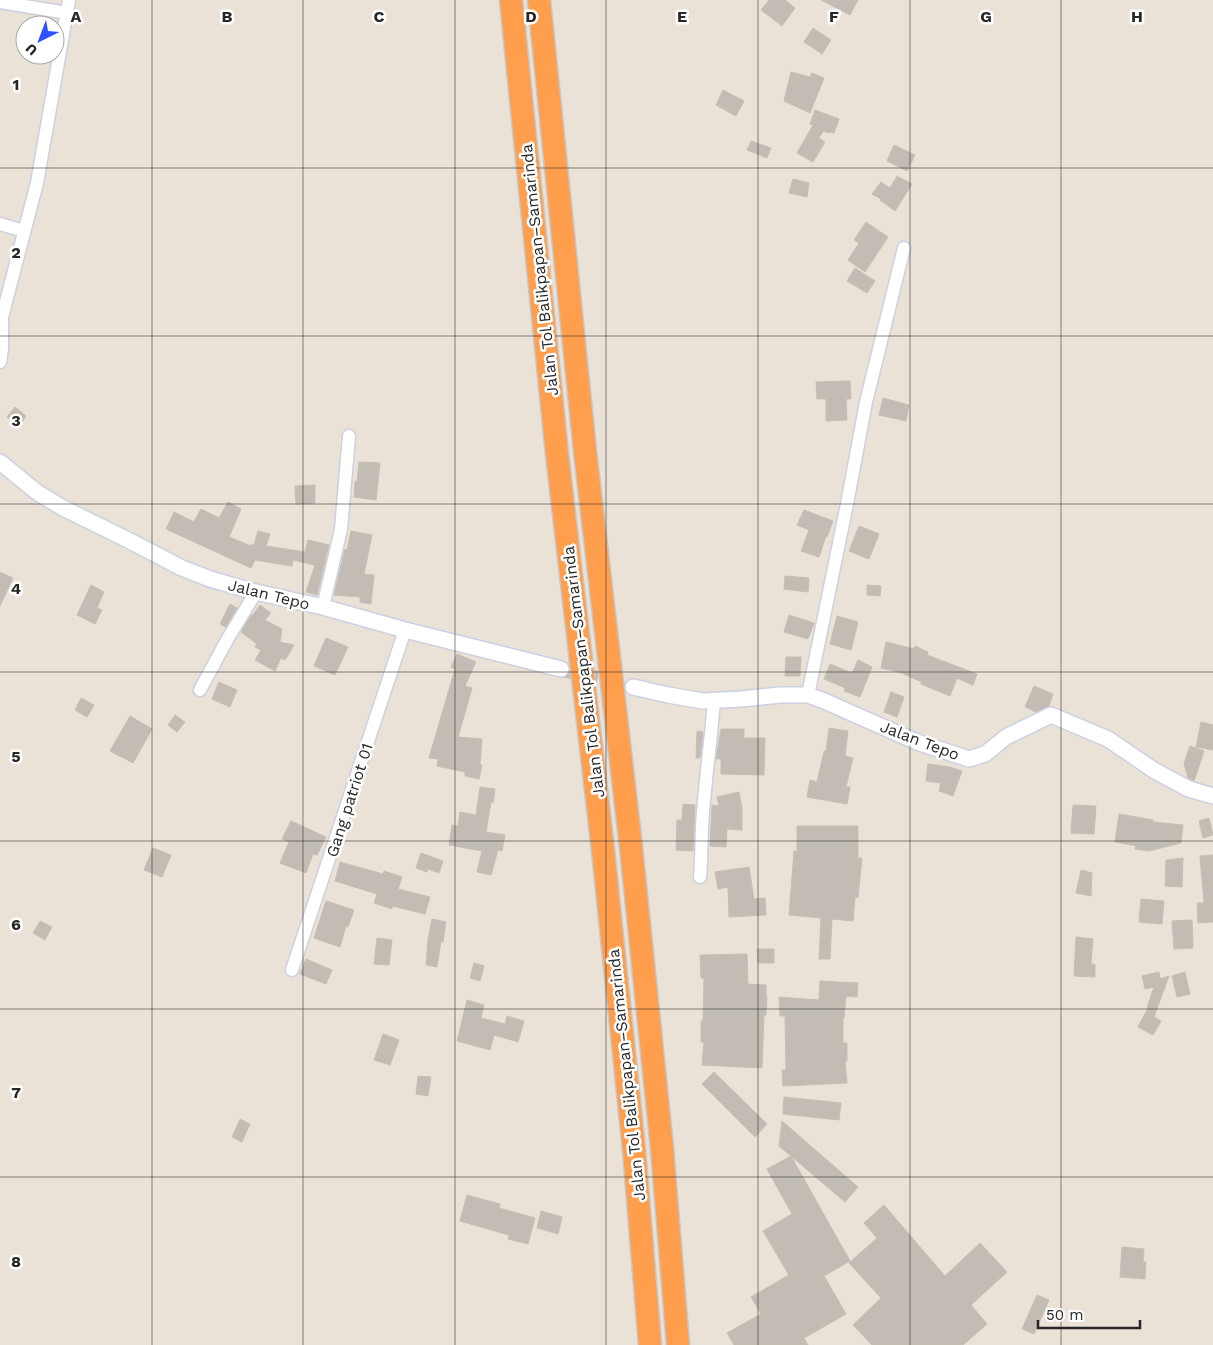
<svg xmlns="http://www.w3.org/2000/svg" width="1213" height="1345" font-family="'Work Sans',sans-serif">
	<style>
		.building { fill: #c2bcb4; stroke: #c5bfb1 }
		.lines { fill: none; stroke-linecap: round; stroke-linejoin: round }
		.tertiary-tunnel { stroke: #c4bdb4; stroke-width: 15; stroke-dasharray: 15 8; stroke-linecap: butt }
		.minor-casing { stroke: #ccd0e1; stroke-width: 15 }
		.tertiary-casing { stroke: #ccd0e1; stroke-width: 18 }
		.motorway-casing { stroke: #c7c7c7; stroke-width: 25 }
		.minor { stroke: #fff; stroke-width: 12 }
		.tertiary { stroke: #fff; stroke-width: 15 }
		.motorway { stroke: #ff9e4d; stroke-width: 22 }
		.grid { fill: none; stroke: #272727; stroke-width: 1; stroke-opacity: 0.55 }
		.labels { text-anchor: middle; stroke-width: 5; stroke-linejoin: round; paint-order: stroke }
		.street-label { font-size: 16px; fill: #272727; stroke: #fff }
		.grid-label { font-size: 16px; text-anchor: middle; font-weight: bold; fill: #272727; stroke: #fff; stroke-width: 5; stroke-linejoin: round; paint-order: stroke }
	</style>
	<rect width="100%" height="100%" fill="#ebe2d7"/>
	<!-- building -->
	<path class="building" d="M769,0h16l10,8 -13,18 -21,-16z
		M821,0h37l-8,15z
		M813,28l18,12 -9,14 -18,-12z
		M791,72l19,5 2,-4 12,5 -14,35 -26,-12z
		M723,90l21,11 -8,15 -20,-11z
		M815,110l24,9 -5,14 -4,-1 -1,1 -6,-2 -4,7 6,4 -12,20 -16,-9 16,-28 -3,-1z
		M751,141l20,7 -4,10 -20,-8z
		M894,145l21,10 -8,16 -20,-10z
		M897,176l15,8 -17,27 -15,-11 1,-1 -9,-5 9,-12 9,6z
		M793,179l16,4 -2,14 -18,-4z
		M866,222l22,15 -23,35 -17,-12 11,-17 -5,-3z
		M855,268l20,13 -8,12 -20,-12z
		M850,381l1,18h-5l1,21 -21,1v-22h-9l-1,-17z
		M883,398l26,7 -3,16 -27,-6z
		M15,407l11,9 -7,10 -12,-9z
		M359,462l21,1 -4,37 -22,-3 1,-16 2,1z
		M315,485v18l-19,1 -1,-18z
		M228,502l13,7 -12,28 22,9 1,-2 2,1 4,-14 12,3 -4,12 39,6 3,-12 21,5 -12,50 -11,-3 9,-27 -22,-5 -1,6 -37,-6 -4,8 -85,-39 8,-17 20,10 7,-13 18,9z
		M804,510l29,11 -6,16 -1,-1 -7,21 -18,-6 8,-21 -12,-5z
		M859,526l20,8 -10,25 -20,-8z
		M351,531l21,4 -8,39 10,1 -3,29 -11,-2v-5l-26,-2 11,-46 2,1z
		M0,572l13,6 -13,28z
		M785,576l24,2 -1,14 -24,-3z
		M91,585l13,7 -7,16 5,2 -7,14 -18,-9z
		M867,585l14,1 -1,10 -13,-1z
		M230,604l7,4 -11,19 -6,-3z
		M260,605l11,8 -6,7 17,9 -2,13 14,3 -9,15 -4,-2 -6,13 -20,-11 6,-10 -6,-3 2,-3 -16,-12 10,-17 1,1z
		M789,615l25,8 -6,16 -24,-7z
		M837,616l21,6 -7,28 -21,-6z
		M326,638l22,9 -13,28 -21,-9z
		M886,642l28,7 1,-3 13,6 -1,3 50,19 -4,11 -16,-7 -7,18 -29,-12 1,-2 -23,-10 -18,-4z
		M457,654l19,8 -11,24 7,2 -14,49 24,2 -2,26h2l-3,14 -14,-3v-4l-28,-6 1,-7 -9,-1 26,-89 -4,-2z
		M786,657h15l-1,19h-15z
		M858,660l14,7 -12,30 -16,-6 1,-3 -21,-9 6,-15 22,9z
		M219,682l18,8 -7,17 -18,-8z
		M1034,686l19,8 -4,12 -13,6 -11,-5z
		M891,692l13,5 -7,20 -13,-5z
		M81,698l13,7 -7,12 -12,-7z
		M175,715l10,7 -8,10 -9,-7z
		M130,716l22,13 -19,34 -23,-12z
		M1201,722l12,3v25l-17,-3z
		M829,728l19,3 -3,25 8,2 -7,29h4l-3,17 -40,-7 3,-17 7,2 7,-31h2z
		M721,729h23v9h21l-1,37 -43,-1v-15h-5z
		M697,731l6,1 -3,26h-4z
		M1190,746l14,5 -10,30 -6,-3 -4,-15z
		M928,764l22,3 12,4 -9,25 -14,-5 2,-8 -15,-2z
		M480,787l15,2 -2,14 -2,-1 -5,30 19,3 -3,16 -4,-1 -7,25 -14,-3 5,-21 -33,-6 3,-20 6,1 2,-14 16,3z
		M739,792l3,16v22l-15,-1 -1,18 -16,-1 2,-41 7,1 -2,-9z
		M683,804l12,1 -2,46 -17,-1 1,-30h5z
		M1073,805l23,1 -2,28 -23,-1z
		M1119,814l34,6v2l30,3 -2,18 -32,8 -14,-2 1,-3 -21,-4z
		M1209,818l4,17 -10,3 -4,-17z
		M291,821l35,16 -9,18 -4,-1 -7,19 -26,-10 9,-21 -7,-3z
		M797,826h61v32h4l-4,40 -3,-1 -2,24 -21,-2 -2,40h-11l2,-41 -32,-3 5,-64 3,1z
		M153,848l18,7 -9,22 -18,-7z
		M421,853l22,8 -4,12 -11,-4 -1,3 -11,-4z
		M1213,855v67l-15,1 -1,-20h7l-4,-47z
		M1183,858l-1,29 -17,-1 1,-26z
		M340,862l43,12 1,-3 18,6 -4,12 32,8 -5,17 -33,-8v3l-18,-6 3,-9 -42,-13z
		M749,867l5,32 11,-1 1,17 -37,2 -1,-30 -10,2 -3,-17z
		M1081,870l11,3 -1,23 -15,-3z
		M1141,899l23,2 -2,23 -23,-2z
		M326,901l28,9 -6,17 -2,-1 -6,21 -26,-9z
		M432,919l14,3 -3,20 -2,-1 -4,26 -11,-2 2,-26z
		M1192,920l1,28 -19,1 -2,-28z
		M40,921l12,6 -7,13 -12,-7z
		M1076,937l17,2 -2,25h4v13l-21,-1z
		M377,938l15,2 -3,25 -15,-1z
		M757,949h17v14h-16z
		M747,954l1,30 18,1v11h1l-1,19h-2l-2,53 -60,-3 2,-23h-3v-21h2l1,-43h-3l-1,-23z
		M306,959l26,11 -6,14 -26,-10z
		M474,963l10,3 -4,15 -10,-3z
		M1159,972l1,7 9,-3 -15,41 7,4 -8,14 -15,-8 10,-19h-1l7,-21 -9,2 -3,-13z
		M1185,972l5,22 -13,3 -5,-21z
		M820,981l38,2 -1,14 -11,-1 -2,22h-1v25h4v18h-2l2,22 -64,3 -1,-16h4l-1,-54h-5l-1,-19 40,3z
		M467,1000l17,5 -3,13 24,6 2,-8 17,5 -6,21 -24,-7 -4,15 -33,-9z
		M383,1034l16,6 -9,25 -16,-5z
		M714,1072l53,52 -12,13 -53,-53z
		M418,1076l13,1 -3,19 -12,-2z
		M784,1097l57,6 -2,17 -56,-6z
		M240,1119l10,5 -8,18 -10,-5z
		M782,1121l76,66 -13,15 -54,-46 59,105 -26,15 22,38 -42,24 4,7h-74l-7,-12 34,-19 -10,-17 38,-22 -26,-44 29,-17 -25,-45 24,-13 -12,-10z
		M467,1195l33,9 -1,4 36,10 -7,26 -20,-5 1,-4 -49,-14z
		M884,1205l61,71 35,-33 27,29 -36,33 16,19 -24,21h-91l-19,-20 28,-27 -32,-35 28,-25 -13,-15z
		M541,1211l21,6 -4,17 -21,-6z
		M1122,1247l22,2 -1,13h3l-1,17 -25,-2z
		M1037,1295l12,5 -15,34 -12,-5z"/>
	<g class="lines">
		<!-- tertiary-tunnel -->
		<path class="tertiary-tunnel" d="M561,669l59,15"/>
		<defs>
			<path id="minor" d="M0,2l67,11
				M0,224l24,7
				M0,362l2,-13v-32l35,-134 32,-183
				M323,607l18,-78 8,-93
				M200,690l27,-50 29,-48
				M808,695l39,-191 19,-102 38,-154
				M700,877c2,-21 1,-43 3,-65 3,-37 8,-73 11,-111
				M292,970l113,-340"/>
			<path id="tertiary" d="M0,462l38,31 25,15 65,32 54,28 28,11 46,13 67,15 82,23 156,39
				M633,687l35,8 35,6 38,-2 39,-4h28l14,5 95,42 52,17 16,-5 21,-17 45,-22 57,24 47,32 34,18 24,7"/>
			<path id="motorway" d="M511,0l46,454 46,396 31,300 16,195
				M539,0l46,451 46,396 31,301 16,197"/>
		</defs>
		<!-- minor casing -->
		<use href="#minor" class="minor-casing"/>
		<!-- tertiary casing -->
		<use href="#tertiary" class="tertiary-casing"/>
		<!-- motorway casing -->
		<use href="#motorway" class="motorway-casing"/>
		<!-- minor -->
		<use href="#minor" class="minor"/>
		<!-- tertiary -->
		<use href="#tertiary" class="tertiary"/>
		<!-- motorway -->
		<use href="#motorway" class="motorway"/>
	</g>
	<!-- grid -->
	<path class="grid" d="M152,0v1345M303,0v1345M455,0v1345M606,0v1345M758,0v1345M910,0v1345M1061,0v1345M0,168h1213M0,336h1213M0,504h1213M0,672h1213M0,841h1213M0,1009h1213M0,1177h1213"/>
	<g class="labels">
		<!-- street labels -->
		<g class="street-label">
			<text transform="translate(539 270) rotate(-96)" y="6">Jalan Tol Balikpapan–Samarinda</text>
			<text transform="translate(269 594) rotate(14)" y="6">Jalan Tepo</text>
			<text transform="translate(583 672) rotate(-97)" y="6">Jalan Tol Balikpapan–Samarinda</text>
			<text transform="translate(920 740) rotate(21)" y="6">Jalan Tepo</text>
			<text transform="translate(349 800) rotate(-72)" y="6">Gang patriot 01</text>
			<text transform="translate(626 1075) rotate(-96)" y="6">Jalan Tol Balikpapan–Samarinda</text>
		</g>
	</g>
	<g class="grid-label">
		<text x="76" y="22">A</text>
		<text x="227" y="22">B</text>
		<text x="379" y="22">C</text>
		<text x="531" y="22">D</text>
		<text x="682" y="22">E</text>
		<text x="834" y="22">F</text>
		<text x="986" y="22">G</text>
		<text x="1137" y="22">H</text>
		<text x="16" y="90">1</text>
		<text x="16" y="258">2</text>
		<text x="16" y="426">3</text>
		<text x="16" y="594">4</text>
		<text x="16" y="762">5</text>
		<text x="16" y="930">6</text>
		<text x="16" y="1098">7</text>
		<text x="16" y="1267">8</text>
	</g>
	<!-- north arrow -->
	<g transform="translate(40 40) rotate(222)"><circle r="24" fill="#ffffff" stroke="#a9a9a9"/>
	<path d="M0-4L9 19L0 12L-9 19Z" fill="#2f51ff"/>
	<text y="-8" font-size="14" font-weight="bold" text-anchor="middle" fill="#272727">U</text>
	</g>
	<!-- scale -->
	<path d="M1038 1320v8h102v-8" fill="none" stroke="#272727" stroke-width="2.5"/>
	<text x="1046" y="1320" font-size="15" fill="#272727" stroke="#ffffff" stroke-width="4" paint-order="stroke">50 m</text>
</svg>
